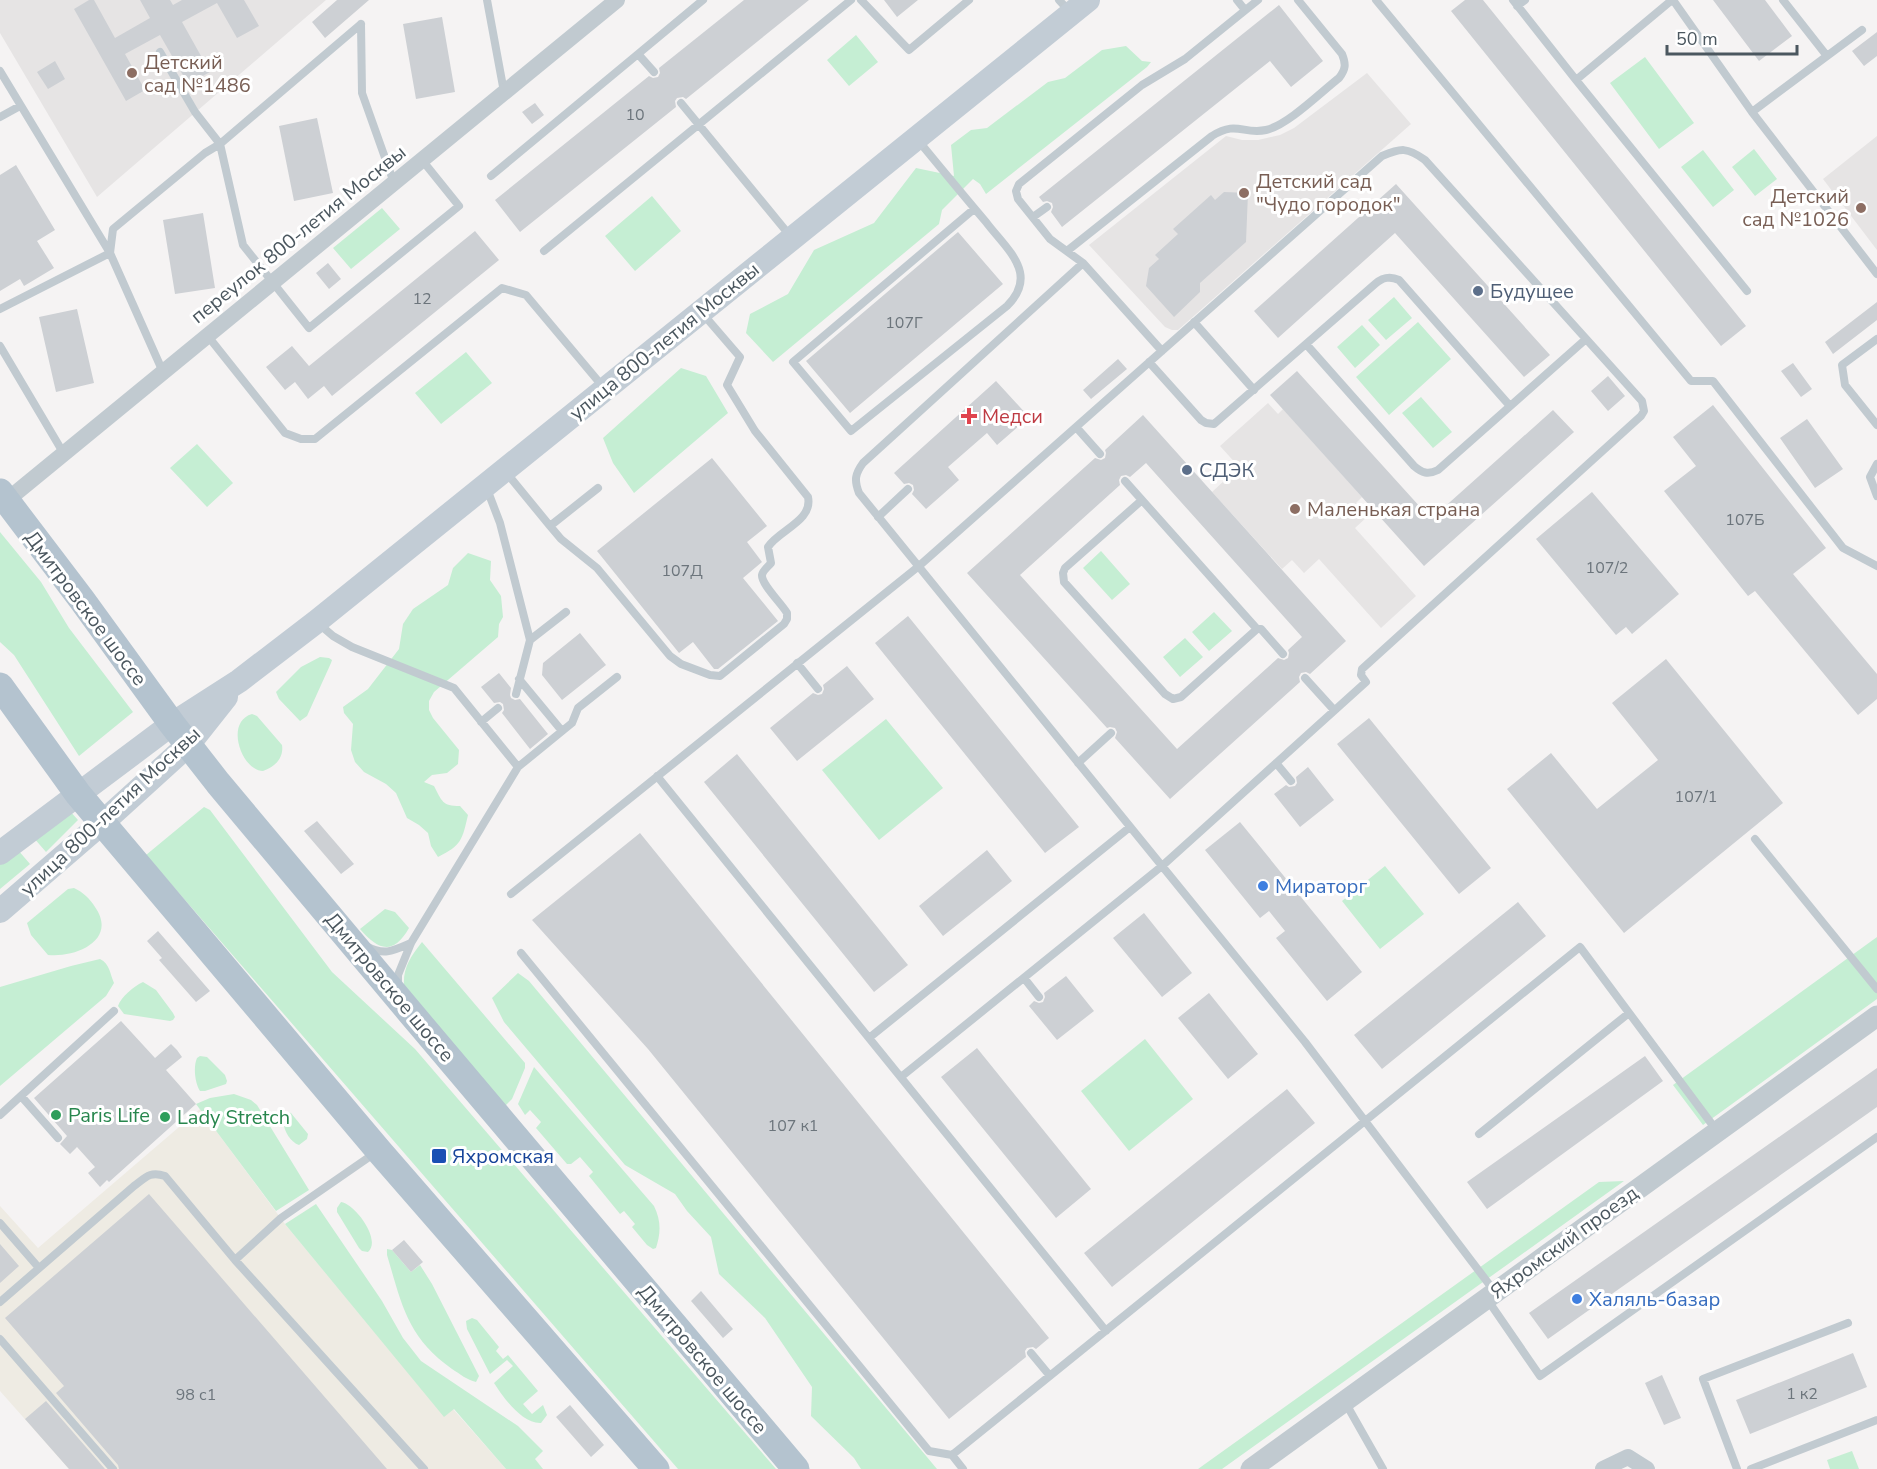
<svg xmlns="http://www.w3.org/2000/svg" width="1877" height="1469" font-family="'Nunito Sans',sans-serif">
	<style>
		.commercial { fill: #eeebe3 }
		.education { fill: #e6e4e4 }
		.green { fill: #c5eed3 }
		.building { fill: #cdd0d4; fill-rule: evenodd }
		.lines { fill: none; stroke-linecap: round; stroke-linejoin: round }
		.service { stroke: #c1cad0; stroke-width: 8 }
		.minor { stroke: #c1cad0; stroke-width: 16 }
		.tertiary { stroke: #c1cad0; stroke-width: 21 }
		.secondary { stroke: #c2ccd5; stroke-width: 24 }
		.primary { stroke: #b4c3cf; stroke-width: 27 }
		.education-dot { fill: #8d6e63; stroke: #fff; stroke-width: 2 }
		.service-dot { fill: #5c6f8a; stroke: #fff; stroke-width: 2 }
		.health-dot { fill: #e0444e; stroke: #fff; stroke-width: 2 }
		.shop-dot { fill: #3f7fe0; stroke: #fff; stroke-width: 2 }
		.leisure-dot { fill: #2e9e5b; stroke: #fff; stroke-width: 2 }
		.transit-dot { fill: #1a4fb4; stroke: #fff; stroke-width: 2 }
		.labels { text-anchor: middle; stroke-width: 6; stroke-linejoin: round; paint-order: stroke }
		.number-label { font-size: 16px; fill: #6c757c }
		.education-label { font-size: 20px; fill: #785e54; stroke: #fff; text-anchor: start }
		.street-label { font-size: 20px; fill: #4b575f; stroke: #fff }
		.service-label { font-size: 20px; fill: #4e5e75; stroke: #fff; text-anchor: start }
		.health-label { font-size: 20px; fill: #be3a42; stroke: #fff; text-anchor: start }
		.shop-label { font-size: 20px; fill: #366cbe; stroke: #fff; text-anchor: start }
		.leisure-label { font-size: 20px; fill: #27864d; stroke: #fff; text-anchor: start }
		.transit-label { font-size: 20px; fill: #164399; stroke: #fff; text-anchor: start }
	</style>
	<rect width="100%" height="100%" fill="#f5f3f3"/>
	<!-- commercial -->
	<path class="commercial" d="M200,1109l85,115 159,192 9,-7 53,60h-437l-69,-78v-185l38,42z"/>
	<!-- education -->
	<path class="education" d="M0,0h326l-229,197 -97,-164z
		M1367,73l44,51 -233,206h-6l-7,-3 -76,-82 137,-109 16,4h16l22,-5 14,-7z
		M1877,136v114l-54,-71z
		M1268,403l10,11 5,-5 79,88 -6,6 12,13 -13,12 61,68 -35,32 -62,-69 -15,14 -12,-13 -10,9 -70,-77 27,-25 -19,-21z"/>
	<!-- green -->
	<path class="green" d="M856,35l22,27 -29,24 -22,-26z
		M1126,46l16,15 9,1 -4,5 -161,127 -6,-10 -7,-5 -31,31 -3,14 -166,138 -27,-29 4,-19 38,-20 26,-44 60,-27 42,-55 38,8 -3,-31 20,-15 16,-2 61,-46 17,-4 37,-28z
		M1645,57l49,66 -35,26 -49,-66z
		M1754,149l23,30 -22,17 -23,-29z
		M1703,150l31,40 -21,17 -32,-40z
		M652,196l29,35 -46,40 -30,-35z
		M382,208l18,21 -49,40 -18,-21z
		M1394,297l18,21 -26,22 -18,-20z
		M1418,322l33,37 -62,56 -33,-38z
		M1362,325l18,20 -25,23 -18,-21z
		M466,352l26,31 -51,41 -26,-31z
		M681,368l25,8 22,37 -94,80 -21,-30 -10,-25z
		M1421,397l31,35 -19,16 -31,-35z
		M197,444l36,39 -26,24 -37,-39z
		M0,532l41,50 28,46 64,84 -54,44 -65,-101 -14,-13z
		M1101,551l29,33 -18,16 -29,-32z
		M468,553l23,8 -1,19 11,16 2,21 -4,7 -1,13 -64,55 -5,9v9l4,8 26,32 -1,14 -11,9 -15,2 -8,7 10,4c8,15 8,20 26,20l8,9c-6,25 -6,30 -30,42l-7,-11 -3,-13 -9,-8 -12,-7 -11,-25 -10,-9 -22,-12 -9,-10 -4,-12 2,-26 -9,-11 -1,-6 25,-18 31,-40 4,-25 10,-15 35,-24 5,-17z
		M1214,612l18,19 -23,20 -17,-19z
		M1185,638l18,19 -23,20 -17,-20z
		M320,657l9,1 3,2 -1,3 -24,53 -7,5 -21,-22 -3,-7 25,-25z
		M252,714l5,2 25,29c2,13 -7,22 -19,26 -21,0 -39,-49 -11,-57z
		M886,719l57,69 -64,52 -57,-70z
		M204,807l6,3 122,162 83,77 361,420h-98l-532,-614z
		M69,810l9,10 -32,32 -13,-15z
		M18,850l12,14 -30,25v-24z
		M1385,866l39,48 -44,35 -38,-48z
		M74,888c9,4 16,11 21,19 23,33 -19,51 -47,48l-17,-20 -4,-12 41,-34z
		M385,909l10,3 14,16c-16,28 -31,22 -49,1z
		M1877,937v62l-174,126 -30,-40z
		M422,942l103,121v5l-13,31 -10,10 -97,-115c-4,-23 3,-34 17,-52z
		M100,959c10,5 10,15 14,24l-8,13 -106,90v-99l71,-21z
		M518,973l11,8 408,488h-76l-7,-11 -43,-42 1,-29 -47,-69 -46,-44 -8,-37 -24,-26 -12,-17 -50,-29 -121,-143 -12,-24z
		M143,982l13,8 17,23 2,4 -2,3 -3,1 -46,-7 -6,-8c3,-9 16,-20 25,-24z
		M1145,1039l48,60 -64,52 -48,-60z
		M200,1056l7,1 18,18 2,6 -1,3 -21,7h-5c-5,-8 -7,-24 -3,-33z
		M534,1067l120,139c7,14 7,27 2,42l-3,1 -6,-4 -15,-18 3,-3 -11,-13 -4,3 -31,-38 4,-4 -13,-15 -9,7h-4l-31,-36 5,-6 -11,-12 -5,5 -7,-11z
		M234,1094l17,6 6,5 52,85 -33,21 -80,-107 14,-6z
		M287,1112l4,1 17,21 -1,5 -8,6c-11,-4 -21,-23 -12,-33z
		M1624,1181l-402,288h-24l401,-287z
		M341,1202c14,2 41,38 27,50l-6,-1 -3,-3 -22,-36v-4z
		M316,1204l66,97 21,37 18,23 97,65 25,25 -8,8 8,10h-37l-52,-60 -10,8 -159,-193z
		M387,1249l5,1 19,22 9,-7 12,19 47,92 -3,6c-9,-2 -16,-8 -24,-13 -45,-32 -50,-64 -65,-114z
		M472,1318l5,2 22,27 -3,4 7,8 5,-4 30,36 -15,13 9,10 11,-9 4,10 -6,8c-19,1 -38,-26 -47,-40l19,-17 -6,-6 -17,14 -23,-45 -1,-8z
		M1852,1451l7,18h-29l-3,-9z"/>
	<!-- building -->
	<path class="building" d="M89,0h5l21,38 35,-20 -10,-18h30l3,5 9,-5h62l15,26 -22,12 -20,-35 -35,19 28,50 -22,12 -28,-49 -35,19 20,36 -19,11 -52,-92z
		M337,0h32l-44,38 -13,-16z
		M744,0h65l-123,99 -3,-2 -6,1 -2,3 1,6 -156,125 -25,-32 154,-124 4,2 5,-1 2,-4 -1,-5z
		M884,0h34l-21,17z
		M1465,0h18l263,326 -25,20 -270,-335z
		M1713,0h52l27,36 -33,25z
		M1279,5l44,56 -32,26 -21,-26 -208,166 -11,-15 2,-5 -1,-4 -5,-2 -4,1 -4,-5z
		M442,17l13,75 -39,7 -13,-75z
		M1877,32v24l-13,10 -12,-15z
		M55,61l10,18 -17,10 -11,-17z
		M535,103l9,12 -12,9 -10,-12z
		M317,118l16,75 -39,8 -15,-75z
		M16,165l39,65 -18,11 17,27 -30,18 -4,-7 -20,12v-116z
		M1396,184l154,171 -26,22 -129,-144 -117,105 -24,-27z
		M1224,192l24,1 -2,49 -46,41v9l-26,25 -28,-31 3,-18 10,-9 -4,-4 23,-21 -5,-5 38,-34 4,5z
		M203,213l12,75 -40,6 -12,-74z
		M475,231l24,29 -167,136 -8,-10 -16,13 -13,-17 -10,8 -19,-23 26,-21 17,20z
		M958,232l45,52 -153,129 -44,-52z
		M328,263l13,16 -12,10 -13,-16z
		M1877,302v18l-44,34 -8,-12z
		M77,309l17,74 -38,9 -17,-75z
		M1118,359l9,10 -36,30 -8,-9z
		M1793,363l19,26 -11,8 -20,-26z
		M1297,371l134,148 122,-109 21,22 -150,134 -154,-171z
		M1608,376l17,20 -17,15 -17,-20z
		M996,381l33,36 -32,28 -10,-12 -39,34 11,13 -33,29 -14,-15 2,-4 -1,-5 -4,-2 -5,1 -10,-11z
		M1713,405l113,143 -33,26 84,100v25l-19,16 -103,-124 -7,5 -84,-105 32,-25 -23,-29z
		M1143,415l203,226 -36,33 -4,-2 -5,1 -2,4 1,5 -130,117 -55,-61 2,-6 -2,-4 -5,-1 -3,1 -140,-155 128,-115 6,2 4,-2 1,-5 -1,-3zM1146,463l156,174 -14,13 1,3 -1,5 -4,2 -6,-2 -101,91 -157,-174 100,-90 -1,-5 2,-4 5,-1 4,2z
		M1807,419l36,50 -28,19 -35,-50z
		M712,458l55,68 -20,16 15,20 -19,16 35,43 -60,48h-4l-21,-27 -14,11 -82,-102z
		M1592,492l87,102 -47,40 -6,-7 -10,8 -80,-96z
		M908,616l171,211 -34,26 -170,-210z
		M580,633l26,32 -44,35 -20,-25 1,-12z
		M1666,659l117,144 -159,130 -117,-144 44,-36 46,56 61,-49 -46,-57z
		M847,666l27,33 -77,62 -27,-33 43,-35 5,2 4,-1 2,-5 -1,-4z
		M499,673l12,15 -1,7 1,3 4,2 5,-1 28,35 -18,15 -28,-36 2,-3 -1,-6 -3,-2 -6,1 -13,-16z
		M1369,718l122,150 -32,26 -122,-150z
		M737,754l171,211 -34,27 -170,-210z
		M1308,767l26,33 -34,27 -26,-33 12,-9 3,2 6,-1 2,-3 -1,-6z
		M317,821l37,43 -13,10 -37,-43z
		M1240,822l122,150 -35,29 -51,-63 9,-7 -16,-20 -9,7 -55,-68z
		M640,833l409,505 -13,11 -3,-2 -6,1 -2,3 1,6 -77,62 -301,-370 -116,-129z
		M987,850l25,31 -69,55 -24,-30z
		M1518,902l28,34 -164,133 -28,-34z
		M1144,913l48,60 -30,24 -49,-59z
		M158,931l52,60 -14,11 -37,-42 3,-2 -15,-17z
		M1066,976l28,35 -37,29 -28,-34 5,-5 5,2 4,-1 2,-5 -1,-4z
		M1209,993l49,61 -30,25 -50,-61z
		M121,1021l34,37 16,-14 6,6 5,7 -16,13 30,34 -87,78 -2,-2 -7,7 -12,-14 7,-6 -18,-20 -7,7 -10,-10 7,-8 -33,-38z
		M977,1048l114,141 -35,29 -115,-141z
		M1645,1056l18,25 -176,128 -20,-27z
		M1877,1068v39l-329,232 -19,-26z
		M1287,1089l28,34 -203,164 -28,-34z
		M149,1194l238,275h-268l-1,-4 -62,-72 8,-7 -59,-68z
		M404,1240l19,22 -12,10 -19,-22z
		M0,1244l19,22 -19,17z
		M701,1291l32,38 -10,9 -32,-37z
		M1853,1353l14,34 -117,47 -14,-34z
		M1662,1375l19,43 -17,7 -19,-42z
		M46,1401l59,68h-36l-44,-50z
		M570,1405l34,40 -13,12 -35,-40z"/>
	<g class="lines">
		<!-- service -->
		<path class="service" d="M487,0l17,92
			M861,0l48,50 60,-50
			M1059,0l12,13
			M1237,0l8,10
			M1376,0l315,381h22l130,167 34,18
			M1513,0l63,80 171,211
			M1673,0l79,112 125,162
			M1517,6l8,-6
			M361,24l1,69 32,90
			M160,52l35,60 25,32 23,101 66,83 150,-122 -37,-46
			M1827,56l35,-26
			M0,71l110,182 53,119
			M654,72l-16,-18 65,-54
			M1576,80l96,-80
			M681,103l110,134
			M1752,112l75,-56 -44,-56
			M0,117l20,-11
			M917,139c23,28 46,56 69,83 11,15 30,32 34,50 3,14 -4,25 -13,34l-156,125 -58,-69 181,-153
			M491,176l147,-122
			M1033,217l14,-10
			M544,251l307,-251
			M1067,251l145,-115c25,-16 31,-1 54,-6 22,-5 55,-38 73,-52 7,-9 7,-14 3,-24l-44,-54
			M1083,263l-220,200c-8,11 -9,17 -4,30l446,549 60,79 215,-174 137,184
			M0,309l110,-56 3,-24 92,-76 15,-9 141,-120
			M1194,322l60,68
			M207,335l78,98 16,6h14l187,-151 24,7 78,93
			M1877,339l-35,26 3,20 32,40
			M1306,344l108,122c8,7 14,9 24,4l148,-131
			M0,346l64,108
			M1162,351l-79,-88 -33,-24 -32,-40 -2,-8 3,-7 123,-99 43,-26 73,-59
			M1149,362l52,58 5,3 8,1 161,-140c8,-7 15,-8 24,-4l111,126
			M1076,427l24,27
			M1877,464l-7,13 7,19
			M505,471l45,55 48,-38
			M1125,481l132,148h4l22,25
			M487,489l13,34 30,117 -14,54
			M1142,500l-77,68 -2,5 1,9 101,112 8,5 8,-2 76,-68
			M878,517l30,-28
			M550,526l11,13 36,29 73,88 11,8 29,11 10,1 64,-52 3,-5v-6c-5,-9 -26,-29 -25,-38 1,-5 6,-8 9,-12l-3,-16c11,-17 45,-26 40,-50l-53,-66 -28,-46 13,-28 -37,-43
			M319,624l14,12 19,11 102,41 64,79
			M530,640l36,-28
			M797,663l21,26
			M1305,678l29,32
			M519,679l43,52
			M481,722l17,-14
			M1078,763l33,-30
			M1276,763l15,18
			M657,776l449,555
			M1755,839l122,150
			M511,894l408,-328 463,-410c19,-8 25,-9 43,4l217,241 2,10 -3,5 -279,253 -1,6 5,7 -204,184 -261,211
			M366,946c18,10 27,5 45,-3
			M521,953l408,498 23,4 11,14
			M1024,978l15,19
			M398,986v-11l13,-32 107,-176 54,-44 6,-15 39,-31
			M869,1038l261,-211
			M21,1096l37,42
			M0,1115l114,-104
			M1479,1134l150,-121
			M0,1223l39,45
			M235,1260l46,-42 94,-65
			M1487,1299l53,77 337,-239
			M0,1302l134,-116c12,-9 16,-15 31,-10l70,84 189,209
			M0,1339l113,130
			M1031,1353l19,23
			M1345,1402l38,67
			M952,1455l413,-334 130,171
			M1737,1469l-34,-90 145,-56
			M1751,1469l126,-49"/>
		<!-- minor -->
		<path class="minor" d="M6,501l611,-501
			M1603,1469l25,-12 19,12"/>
		<!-- tertiary -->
		<path class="tertiary" d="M1251,1469l626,-453"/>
		<!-- secondary -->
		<path class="secondary" d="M0,853l172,-129 67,-43 77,-59 772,-622
			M0,911l102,-88 86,-78 38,-48"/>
		<!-- primary -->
		<path class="primary" d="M0,492l82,108 90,124 46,59 191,228 387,458
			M0,686l78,108 301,357 277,318"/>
	</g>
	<!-- markers -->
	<g class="education-dot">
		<circle cx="132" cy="73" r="6"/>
		<circle cx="1244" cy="193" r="6"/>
		<circle cx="1861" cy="208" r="6"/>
		<circle cx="1295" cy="509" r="6"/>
	</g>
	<g class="service-dot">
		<circle cx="1478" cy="291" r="6"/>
		<circle cx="1187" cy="470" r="6"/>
	</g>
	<path class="health-dot" d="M966 407h6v6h6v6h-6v6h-6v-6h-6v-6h6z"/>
	<g class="shop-dot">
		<circle cx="1263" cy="886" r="6"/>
		<circle cx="1577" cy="1299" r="6"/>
	</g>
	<g class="leisure-dot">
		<circle cx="56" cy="1115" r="6"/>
		<circle cx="165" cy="1117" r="6"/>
	</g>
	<rect class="transit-dot" x="431" y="1148" width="16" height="16" rx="3"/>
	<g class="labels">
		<!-- number labels -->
		<g class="number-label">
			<text x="635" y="120">10</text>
			<text x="422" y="304">12</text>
			<text x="904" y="328">107Г</text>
			<text x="1745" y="525">107Б</text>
			<text x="1607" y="573">107/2</text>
			<text x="682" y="576">107Д</text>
			<text x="1696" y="802">107/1</text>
			<text x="793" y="1131">107 к1</text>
			<text x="1802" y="1399">1 к2</text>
			<text x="196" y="1400">98 с1</text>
		</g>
		<!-- education labels -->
		<g class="education-label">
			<text x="144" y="69">Детский<tspan x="144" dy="23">сад №1486</tspan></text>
			<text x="1256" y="188">Детский сад<tspan x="1256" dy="23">"Чудо городок"</tspan></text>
			<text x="1849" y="203" text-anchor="end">Детский<tspan x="1849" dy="23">сад №1026</tspan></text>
			<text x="1307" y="516">Маленькая страна</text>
		</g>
		<!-- street labels -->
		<g class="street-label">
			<text transform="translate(298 234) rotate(-39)" y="7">переулок 800-летия Москвы</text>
			<text transform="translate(664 341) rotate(-39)" y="7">улица 800-летия Москвы</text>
			<text transform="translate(86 608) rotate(53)" y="7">Дмитровское шоссе</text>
			<text transform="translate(110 811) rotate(-43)" y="7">улица 800-летия Москвы</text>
			<text transform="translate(390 987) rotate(50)" y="7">Дмитровское шоссе</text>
			<text transform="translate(1564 1242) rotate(-36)" y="7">Яхромский проезд</text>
			<text transform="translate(703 1359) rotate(50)" y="7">Дмитровское шоссе</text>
		</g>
		<!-- service labels -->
		<g class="service-label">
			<text x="1490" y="298">Будущее</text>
			<text x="1199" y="477">СДЭК</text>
		</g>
		<!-- health labels -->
		<g class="health-label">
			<text x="982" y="423">Медси</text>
		</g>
		<!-- shop labels -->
		<g class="shop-label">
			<text x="1275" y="893">Мираторг</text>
			<text x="1589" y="1306">Халяль-базар</text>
		</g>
		<!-- leisure labels -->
		<g class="leisure-label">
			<text x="68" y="1122">Paris Life</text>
			<text x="177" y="1124">Lady Stretch</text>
		</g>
		<!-- transit labels -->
		<g class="transit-label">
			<text x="452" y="1163">Яхромская</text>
		</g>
	</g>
	<!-- scale -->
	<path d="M1667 45v9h130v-9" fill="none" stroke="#4b575f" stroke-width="3"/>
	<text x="1676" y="45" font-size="18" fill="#4b575f" stroke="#ffffff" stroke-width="4.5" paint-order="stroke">50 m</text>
</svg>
